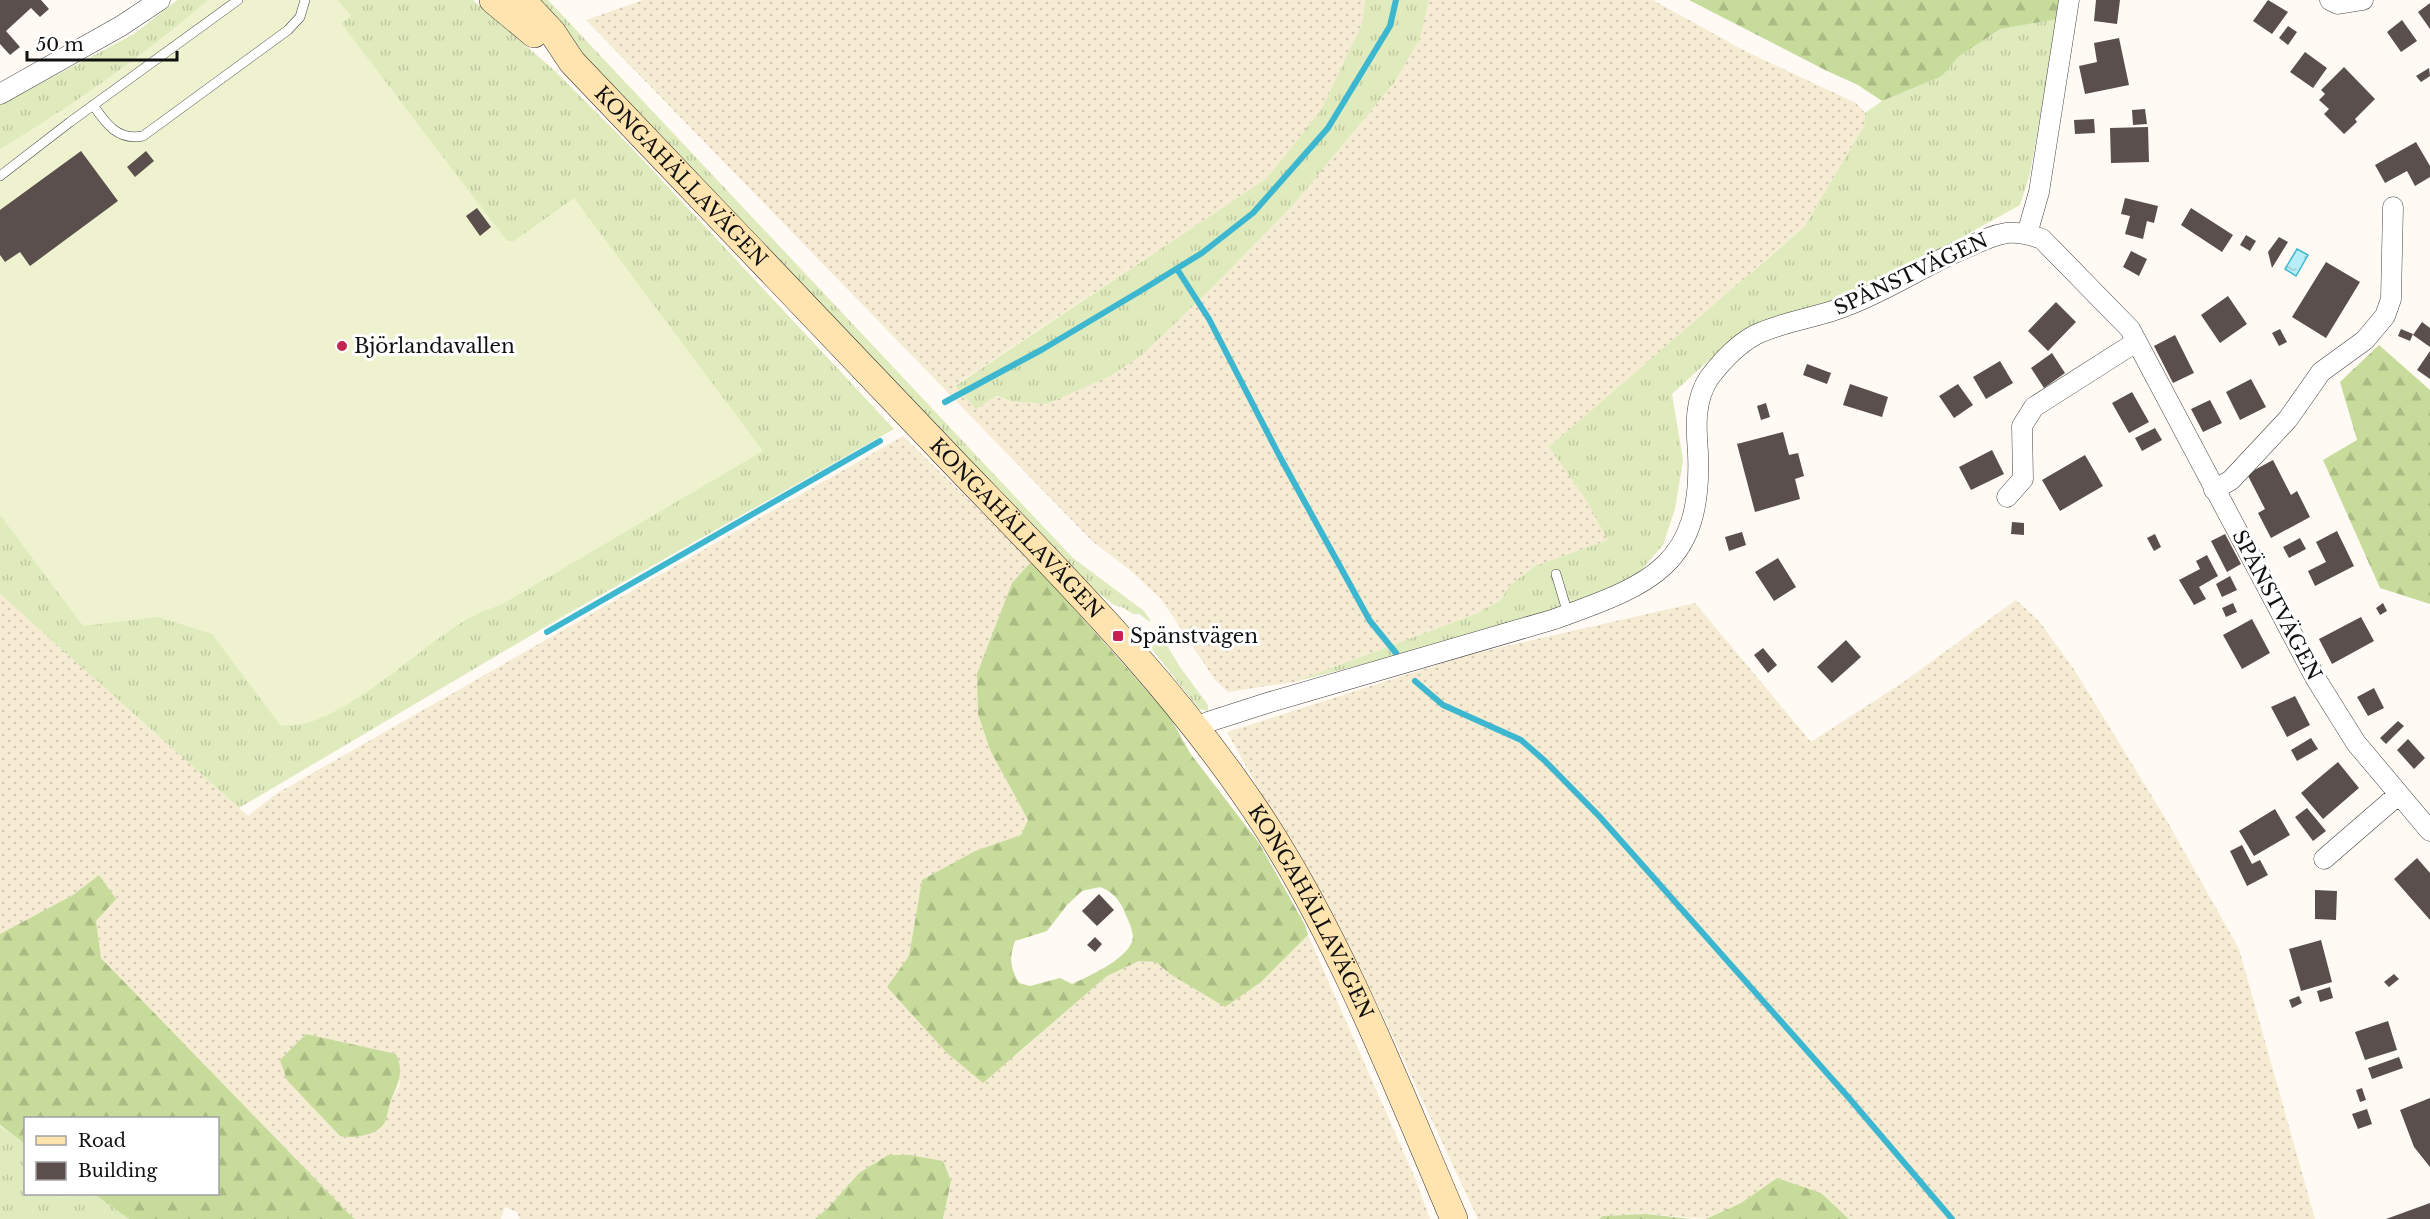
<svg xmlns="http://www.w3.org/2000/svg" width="2430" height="1219" font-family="'Libre Baskerville',serif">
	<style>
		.farmland { fill: url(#farmland-dots); fill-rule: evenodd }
		.grass { fill: url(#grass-tufts) }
		.forest { fill: url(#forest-firs); fill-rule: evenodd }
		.pitch { fill: #eef2ce }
		.water { fill: url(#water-ripples); stroke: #3db6d0; stroke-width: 1.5 }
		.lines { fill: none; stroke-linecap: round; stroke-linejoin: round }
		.stream { stroke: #3db6d0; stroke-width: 6 }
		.building { fill: #5a4f4d }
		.lane-casing { stroke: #444; stroke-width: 10 }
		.street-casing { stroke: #444; stroke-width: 21 }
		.secondary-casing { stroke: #333; stroke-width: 28 }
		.lane { stroke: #fff; stroke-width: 9 }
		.street { stroke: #fff; stroke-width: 20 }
		.secondary { stroke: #ffe4af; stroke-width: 27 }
		.poi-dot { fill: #c42550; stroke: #fff; stroke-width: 2 }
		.labels { text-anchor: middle; stroke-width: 6; stroke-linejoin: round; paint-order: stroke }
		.street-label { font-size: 20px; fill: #111; stroke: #fff }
		.poi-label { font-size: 20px; fill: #111; stroke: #fff; text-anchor: start }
	</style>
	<defs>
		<pattern id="farmland-dots" width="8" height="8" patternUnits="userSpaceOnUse" patternTransform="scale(1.5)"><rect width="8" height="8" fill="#f6ebd3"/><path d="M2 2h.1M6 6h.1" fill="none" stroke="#d2c8b4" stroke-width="1.8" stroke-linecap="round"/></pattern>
		<pattern id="grass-tufts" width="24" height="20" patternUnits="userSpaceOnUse" patternTransform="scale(1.5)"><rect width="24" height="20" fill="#dfebbc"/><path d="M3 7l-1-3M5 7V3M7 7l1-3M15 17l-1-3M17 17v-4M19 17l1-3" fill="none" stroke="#bec8a1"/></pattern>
		<pattern id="forest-firs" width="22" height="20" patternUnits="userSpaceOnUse" patternTransform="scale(1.5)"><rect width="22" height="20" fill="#c7dc9b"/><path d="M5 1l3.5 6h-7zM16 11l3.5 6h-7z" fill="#aabc84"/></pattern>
		<pattern id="water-ripples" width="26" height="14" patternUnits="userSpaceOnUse" patternTransform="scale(1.5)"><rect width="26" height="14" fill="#b8eef7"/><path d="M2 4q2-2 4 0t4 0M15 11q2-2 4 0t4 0" fill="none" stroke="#9dcbd3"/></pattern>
	</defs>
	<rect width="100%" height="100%" fill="#fffaf4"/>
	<!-- farmland -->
	<path class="farmland" d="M643,0h722l-3,24 -41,86 -54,68 -312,207 56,16 101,-26 31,-21 72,-69 79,-81 100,-121 24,-43 11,-40h224l92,51 111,52 9,10 -1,13 -60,101 -51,43 -168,228 24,42 -74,26 -25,19 -9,15 -23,13 -184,69 -66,10 -13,-12 -54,-81 -30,-28 -39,-30 -506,-521z
		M903,436l129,125 -54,153 12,36 38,70 -7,15 -46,16 -53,29 -13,76 106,100 92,-80 32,-15 17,1 14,12 23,13 68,-5 47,-47 107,243 15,41h-487l8,-38 -8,-19 -33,-7h-22l-29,18 -30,34 -14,12h-295l-3,-7 -12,-5 -4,12h-147l-253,-261 -5,-37 3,-46 -26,20 -73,39v-340l248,222 28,-22zM306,1034l89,20 5,30 -10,19z
		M2016,600l23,21 36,50 92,150 72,128 76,270h-466l-28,-26 -44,-15 -36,25 -35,16 -60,-5 -42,2 -5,3h-121l-100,-214 -151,-273 244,-78 224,-51 116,139 91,-59z"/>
	<!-- grass -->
	<path class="grass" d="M177,0h296l81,70 74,74 266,285 -320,181 -335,198 -239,-214v-489l134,-71z
		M530,0h18l490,521 35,37 71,53 6,9v2l-11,-8h-6l-9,-6 -10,-3 -41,-32z
		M1365,0h64l-10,40 -25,43 -100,121 -79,81 -72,69 -31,21 -65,29 -36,-3 -15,-5 -20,13 -21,-23 312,-208 54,-68 41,-86z
		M2057,19l-27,155 -10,31 -146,81 -97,32 -27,13 -30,19 -48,44 11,66 -8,49 -12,36 -26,30 -41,19 -93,34 -209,54 184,-69 23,-13 9,-15 25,-19 73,-26 -23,-42 -36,-51 255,-220 60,-101 1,-13 17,-12 59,-25 17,-19 42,-29z
		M1157,629l23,38 28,38v6l-9,-2 -48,-61 3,-2 -8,-11z
		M0,1126l25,18 1,50h68l35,25h-129z"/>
	<!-- forest -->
	<path class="forest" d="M1689,0h371l-3,19 -57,10 -42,28 -16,19 -60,25 -24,-16 -33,-15z
		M2379,345l51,45v214l-50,-16 -57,-128 34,-20 -17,-58z
		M1032,561l138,156 20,36 69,90 46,82 3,10 -47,47 -36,25 -55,-33 -14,-12 -17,-1 -32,15 -124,107 -36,-30 -60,-66 22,-31 13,-76 53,-29 46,-16 7,-15 -38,-70 -12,-36 -1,-40 35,-91zM1100,887c13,5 20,13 25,26 3,7 7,15 8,23 0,21 -44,40 -61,48l-12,-6 -30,8 -11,-3c-9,-16 -10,-25 -4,-42l32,-10 20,-26 15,-14z
		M99,875l17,24 -20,22 5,37 253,261h-225l-35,-25h124v-76h-192l-1,26 -25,-19v-191l73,-39z
		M306,1034l90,20c9,19 1,31 -6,49 -3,8 -2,19 -10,25 -9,8 -29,11 -40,8l-53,-56 -7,-20z
		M888,1155h22l33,6 8,20 -8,38h-128l14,-12 30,-34z
		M1777,1178l44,15 28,26h-143l35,-16z
		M1646,1214l46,5h-93l4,-3z"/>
	<!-- pitch -->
	<path class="pitch" d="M208,0h130l13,16 -10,7 166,218h7l60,-43 189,253 -260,153c-10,4 -20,7 -30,12 -50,26 -137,118 -193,109l-68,-91 -54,-17 -75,9 -83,-111v-366c73,-44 143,-93 208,-149z"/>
	<!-- water -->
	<path class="water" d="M2297,249l11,6 -12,21 -11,-7z"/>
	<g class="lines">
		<!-- stream -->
		<path class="stream" d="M1177,269l32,50 71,138 90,164 26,32
			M945,402l98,-53 99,-59 60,-37 51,-40 75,-85 62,-102 6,-26
			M547,632l333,-191
			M1415,681l28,24 78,35 24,21 54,55 250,282 103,121"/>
	</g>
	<!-- building -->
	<path class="building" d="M0,0h41l8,9 -9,8 -9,-9 -25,23 14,16 -10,8 -10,-11z
		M2096,0h24l-3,24 -23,-3z
		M2268,0l20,12 -16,22 -19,-13z
		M2430,3v26l-12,-17z
		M2402,20l15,21 -16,11 -14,-20z
		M2288,26l9,6 -9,13 -9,-7z
		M2119,38l10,47 -44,9 -6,-28 18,-4 -3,-19z
		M2305,52l22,16 -14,20 -23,-16z
		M2344,67l31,32 -20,20 2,3 -13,12 -20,-20 5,-5 -10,-9 6,-6 -4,-4z
		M2429,68l1,8 -9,6 -5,-6z
		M2145,109l2,15 -14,1 -1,-15z
		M2094,119l1,14 -20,1 -1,-14z
		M2148,127l1,35 -38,1 -1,-35z
		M2416,142l14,24v11l-15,9 -8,-15 -22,12 -10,-18z
		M81,151l37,50 -88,65 -10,-14 -15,10 -5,-7v-45z
		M146,151l8,10 -19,16 -8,-10z
		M2125,198l33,8 -4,17 -7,-2 -4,18 -18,-5 5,-18 -9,-2z
		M477,208l14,19 -11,9 -14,-20z
		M2191,208l42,27 -11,17 -41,-27z
		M2246,235l10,6 -6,10 -10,-6z
		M2279,237l9,5 -16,26 -4,-16z
		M2131,251l16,8 -8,17 -16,-9z
		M2326,262l34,20 -34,56 -34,-21z
		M2228,296l19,28 -27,19 -19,-28z
		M2056,302l20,20 -28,29 -20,-20z
		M2422,322l8,6v19l-17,-12z
		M2280,329l7,13 -8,4 -7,-13z
		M2401,329l12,5 -3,7 -12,-5z
		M2175,335l19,38 -21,10 -19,-37z
		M2430,351v28l-13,-9z
		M2052,353l13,20 -21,15 -13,-20z
		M2000,361l13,22 -27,16 -13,-22z
		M1807,364l24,9 -4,11 -24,-9z
		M2251,379l15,28 -26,13 -14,-28z
		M1850,384l38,13 -6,20 -39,-12z
		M1958,384l15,21 -19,13 -15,-22z
		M2132,392l17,30 -20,11 -17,-30z
		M2210,400l12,23 -19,9 -12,-23z
		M1766,403l4,14 -9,3 -4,-14z
		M2155,428l7,12 -20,11 -7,-13z
		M1783,432l6,23 9,-2 6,23 -9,3 5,20 -45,13 -18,-68z
		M1992,450l12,24 -33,16 -12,-23z
		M2085,455l18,31 -43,25 -18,-31z
		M2273,460l18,35 6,-4 13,26 -39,21 -13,-25 7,-4 -18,-35z
		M2012,522l12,1v12l-13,-1z
		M2337,531l17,35 -39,20 -7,-15 18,-9 -10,-20z
		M1742,532l4,13 -17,6 -4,-14z
		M2155,534l6,13 -7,4 -7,-13z
		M2225,534l16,30 -14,8 -16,-31z
		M2300,538l6,11 -17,9 -6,-11z
		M2207,555l11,21 -19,11 7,12 -12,6 -15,-25 21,-11 -4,-8z
		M1778,558l18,29 -22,14 -19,-29z
		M2230,576l7,14 -15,7 -6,-13z
		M2233,603l4,9 -11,5 -4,-9z
		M2383,603l4,8 -7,4 -4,-7z
		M2361,617l13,24 -42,23 -13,-25z
		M2252,619l18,34 -28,16 -19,-34z
		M1846,640l15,17 -29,26 -15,-16z
		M1763,648l14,17 -9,8 -14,-18z
		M2374,688l10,20 -16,8 -11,-19z
		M2295,696l15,29 -23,12 -16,-30z
		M2398,721l6,5 -18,18 -6,-6z
		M2311,738l7,11 -21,12 -6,-11z
		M2408,739l17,19 -11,11 -17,-19z
		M2338,762l21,26 -36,31 -22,-26z
		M2307,808l19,23 -13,10 -18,-24z
		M2275,809l15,26 -36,21 -15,-25z
		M2242,845l10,19 8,-4 8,15 -21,11 -17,-35z
		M2417,858l13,15v47l-36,-41z
		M2315,890l22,1 -1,29 -21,-1z
		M1099,894l15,16 -17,16 -15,-15z
		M1095,937l7,7 -7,8 -8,-7z
		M2321,940l11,42 -31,9 -12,-42z
		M2394,974l5,5 -10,8 -5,-5z
		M2330,987l3,11 -13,4 -3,-11z
		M2299,996l3,7 -10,5 -3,-8z
		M2388,1021l9,29 -32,10 -10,-28z
		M2399,1057l4,11 -31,11 -4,-11z
		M2362,1088l4,12 -6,2 -4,-12z
		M2430,1098v69l-16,-20 -14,-37z
		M2367,1109l5,15 -14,5 -6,-15z
		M2430,1203v16h-44z"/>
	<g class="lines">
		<defs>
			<path id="lane" d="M93,105c13,19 25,36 50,31l145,-106 12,-13 5,-17
				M0,176l70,-54 168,-122
				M1556,574l12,40"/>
			<path id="street" d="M2330,0l8,4 25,-4
				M0,94l121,-68 39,-26
				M2027,234l12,-42 30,-192
				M2214,490l17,-10 57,-61 33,-47 44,-32 20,-24 6,-17 2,-92
				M2007,497l16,-18 -1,-53 12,-19 102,-65
				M1197,730l11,-8 59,-19 288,-84c94,-34 148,-52 143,-166 -2,-26 -4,-52 11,-75 12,-16 28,-33 46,-43 29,-14 62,-17 91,-29 43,-16 80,-42 122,-59 13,-6 25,-12 39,-14 12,-1 24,2 35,6l88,90 186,350 40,64 74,88
				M2324,859l74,-64"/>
			<g id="secondary">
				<path d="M493,0l41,34"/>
				<path id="s1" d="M522,0l30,32 20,30c129,135 258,271 387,406 109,113 222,226 307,358 78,122 131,260 188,393"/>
			</g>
		</defs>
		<!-- lane casing -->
		<use href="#lane" class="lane-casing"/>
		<!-- street casing -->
		<use href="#street" class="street-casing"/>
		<!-- secondary casing -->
		<use href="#secondary" class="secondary-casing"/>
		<!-- lane -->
		<use href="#lane" class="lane"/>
		<!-- street -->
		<use href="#street" class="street"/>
		<!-- secondary -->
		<use href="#secondary" class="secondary"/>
	</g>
	<!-- markers -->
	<g class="poi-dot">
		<circle cx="342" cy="346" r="6"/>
		<rect x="1112" y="630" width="12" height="12" rx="3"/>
	</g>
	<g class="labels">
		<!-- street labels -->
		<g class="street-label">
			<text dy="7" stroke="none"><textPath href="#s1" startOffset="238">KONGAHÄLLAVÄGEN</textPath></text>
			<text transform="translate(1911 274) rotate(-25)" y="7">SPÄNSTVÄGEN</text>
			<text dy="7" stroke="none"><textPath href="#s1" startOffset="724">KONGAHÄLLAVÄGEN</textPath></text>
			<text transform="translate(2277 605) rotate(62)" y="7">SPÄNSTVÄGEN</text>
			<text dy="7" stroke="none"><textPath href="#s1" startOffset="1210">KONGAHÄLLAVÄGEN</textPath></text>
		</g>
		<!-- poi labels -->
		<g class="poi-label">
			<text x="354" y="353">Björlandavallen</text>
			<text x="1130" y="643">Spänstvägen</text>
		</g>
	</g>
	<!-- legend -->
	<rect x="24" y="1117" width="195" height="78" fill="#ffffff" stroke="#a0a0a0" stroke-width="1.5"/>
	<rect x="36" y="1136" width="30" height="9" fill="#ffe4af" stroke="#a0a0a0" stroke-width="1.5"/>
	<text x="78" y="1147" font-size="18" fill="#111111">Road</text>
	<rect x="36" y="1162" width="30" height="18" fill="#5a4f4d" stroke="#a0a0a0" stroke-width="1.5"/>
	<text x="78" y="1177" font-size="18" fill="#111111">Building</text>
	<!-- scale -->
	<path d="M27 51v9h150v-9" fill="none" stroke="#111111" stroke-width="3"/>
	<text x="36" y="51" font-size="18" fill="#111111" stroke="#ffffff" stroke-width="4.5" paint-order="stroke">50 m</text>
</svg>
